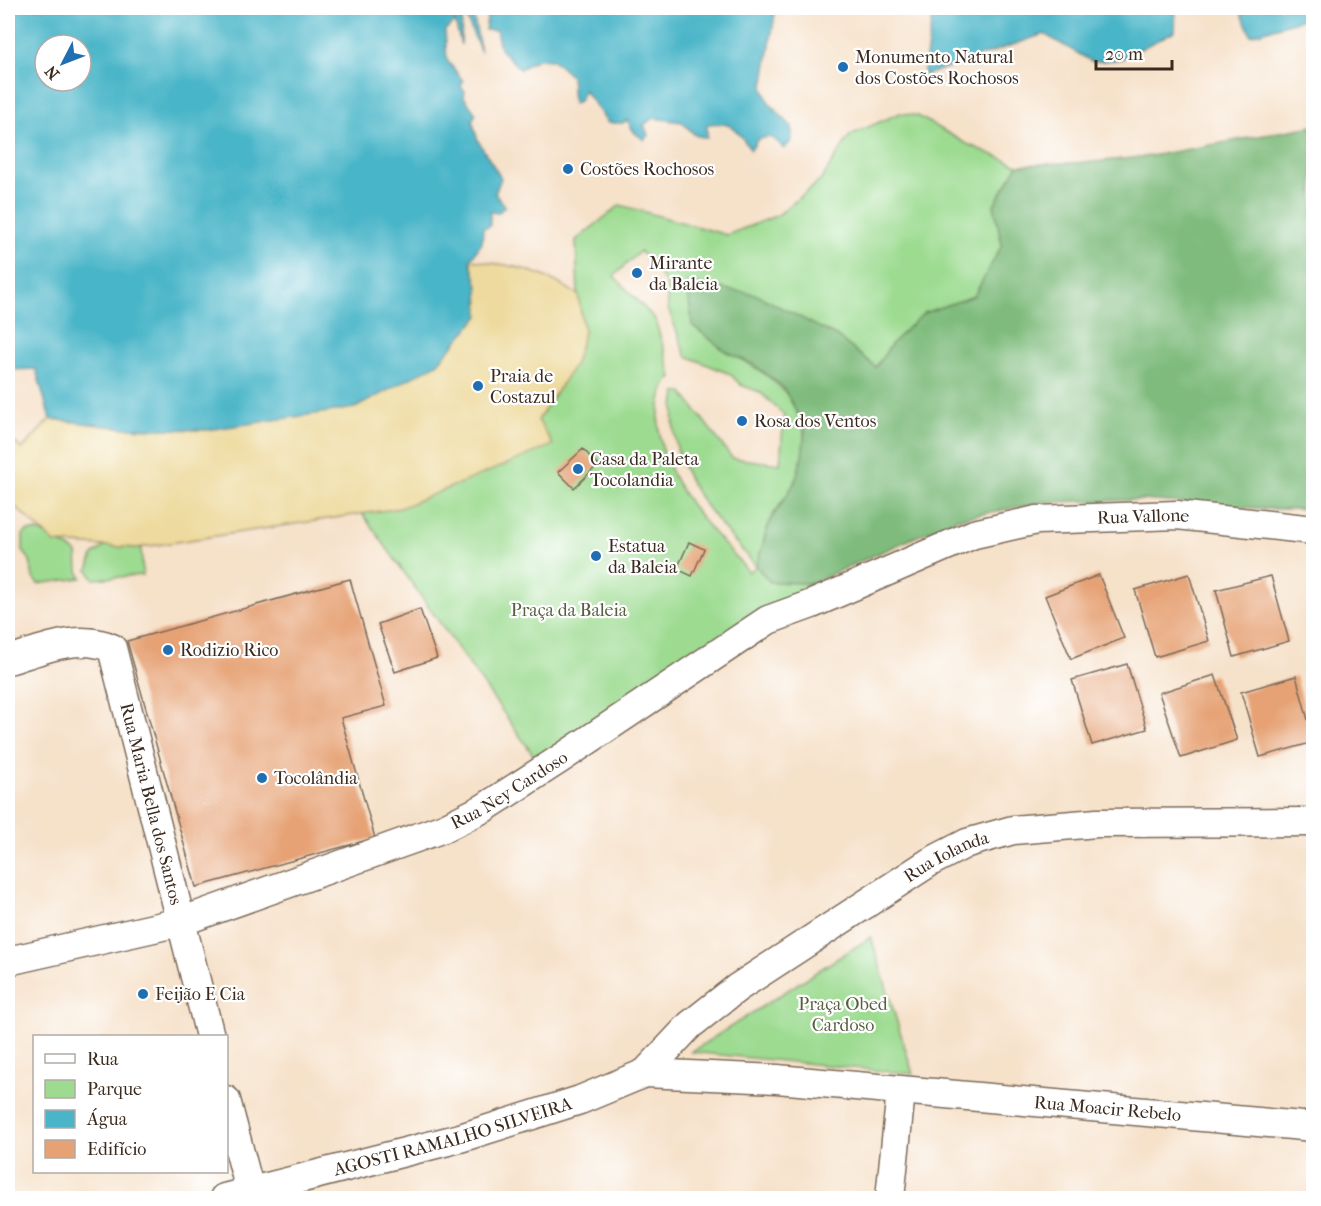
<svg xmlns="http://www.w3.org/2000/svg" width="1321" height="1206" font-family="'IM FELL French Canon',serif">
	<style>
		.green { fill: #9ddb91; stroke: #6c8258; stroke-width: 1.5; fill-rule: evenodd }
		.forest { fill: #7ebb7b; stroke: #5c724c; stroke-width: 1.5 }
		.sand { fill: #eeda9e; stroke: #94825e; stroke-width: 1.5 }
		.water { fill: #4ab5c8; stroke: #427073; stroke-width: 1.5; fill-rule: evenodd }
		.building { fill: #e6a274 }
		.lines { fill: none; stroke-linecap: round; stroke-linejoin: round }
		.minor-casing { stroke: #7c6a5a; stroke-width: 31 }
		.minor { stroke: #fff; stroke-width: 28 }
		.poi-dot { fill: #1f6fb2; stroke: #fff; stroke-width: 2 }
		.labels { text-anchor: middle; stroke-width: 4.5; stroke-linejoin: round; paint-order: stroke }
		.poi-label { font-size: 18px; fill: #3b2a1e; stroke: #fff; text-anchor: start }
		.street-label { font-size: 18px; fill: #3b2a1e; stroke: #fff }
		.park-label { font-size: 18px; fill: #585f40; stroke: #fff }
	</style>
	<rect width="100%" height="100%" fill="#fff"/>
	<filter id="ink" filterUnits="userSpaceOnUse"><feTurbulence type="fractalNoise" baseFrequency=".0167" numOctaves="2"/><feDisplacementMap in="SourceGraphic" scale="12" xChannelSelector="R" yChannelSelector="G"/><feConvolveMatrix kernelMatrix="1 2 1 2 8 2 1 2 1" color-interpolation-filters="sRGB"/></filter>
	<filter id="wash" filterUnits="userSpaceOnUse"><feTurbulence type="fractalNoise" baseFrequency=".008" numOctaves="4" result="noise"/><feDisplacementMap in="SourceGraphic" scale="24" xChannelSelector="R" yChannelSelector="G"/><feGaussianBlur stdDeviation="1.35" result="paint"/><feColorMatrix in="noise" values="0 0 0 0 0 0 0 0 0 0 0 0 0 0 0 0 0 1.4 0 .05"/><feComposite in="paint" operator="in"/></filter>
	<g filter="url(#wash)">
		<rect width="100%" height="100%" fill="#f6e1c9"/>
		<!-- green -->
		<path class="green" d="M900,113l18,3 49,28 51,21 -24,40 8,40 -28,51 -50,17 -31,29 -17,25 -40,-31 -111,15c57,27 100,65 69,132 -6,14 -19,25 -25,39 -5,14 -7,30 -13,44l14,16 42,1 -273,180 -177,-250 38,-5 138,-88 36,-56 10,-32 -6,-37 -2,-55 44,-35 107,30 51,-20 43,-35 29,-45zM640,251l27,33 1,24 18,48 44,18 11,11 19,7 24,23 -4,49 -48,-6 -50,-66 -6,1c-15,74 36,121 80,173l-7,6c-39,-44 -100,-101 -89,-166 2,-12 3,-20 12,-29l-17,-58 -41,-43z
			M27,531h11l35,19 4,3 1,18 4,7 -44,6 -5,-6 -3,-18 -7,-9v-16z
			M105,546l36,2 2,27 -49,4 -6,-9 5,-15z
			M871,937l42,137 -222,-22z"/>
		<!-- forest -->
		<path class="forest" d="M1313,126v383h-43l-129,-9 -97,2 -88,17 -144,64 -42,-1 -14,-16 14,-45 25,-39 7,-25 3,-29 -22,-41 -29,-22 -29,-14 -33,-26 -5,-42 68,11 81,42 40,31 17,-25 31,-29 50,-17 28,-51 -8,-40 24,-40 75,-3 58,-6z"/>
		<!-- sand -->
		<path class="sand" d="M470,260c44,5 71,10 108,35l6,37 -9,32 -37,56 15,25 -153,63 -263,40 -82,-5 -47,-43v-63l14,12 28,-30 74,9 83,2 230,-66 41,-48v-29z"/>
		<!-- water -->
		<path class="water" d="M8,8h768l-13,80 6,15 23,24v13l-8,9c-9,-11 -13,-15 -27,-9l-6,10c-15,-20 -16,-29 -44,-26v14l-12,-3 -13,-13 -29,-4 -9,7 4,10 -4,5 -10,-8 -7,-12 -4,3h-15l-24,-33 -5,11 -6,3 -2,-28 -18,-16 -16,-1 -17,10 -20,-20 -4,-19h-11l2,-12 -2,-6 -9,-2 -3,4 8,38 -15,-35 -4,-1 -1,29 -6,-23 -10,8 2,30 16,21 -2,6 4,4 -1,6 12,17 -4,6 6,21 23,37 -6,16 10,12 -7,7 -8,-1v14l-7,2 -1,15 -12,17 8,27 1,29 -42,48 -82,44 -148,22 -83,-2 -74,-9 -14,-50 -28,1zM45,45h36v36h-36z
			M940,8h236l-1,23 -54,28 -28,3 -49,-28 -121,42 9,-57z
			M1239,8h74v8l-62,19z"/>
		<g id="blocks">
			<!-- building -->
			<path class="building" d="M583,449l15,16 -24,23 -16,-16z
				M689,542l15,7 -12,27 -15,-7z
				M1189,574l20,67 -54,16 -20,-67z
				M1099,575l25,63 -53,21 -26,-63z
				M1271,576l18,65 -55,16 -18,-67z
				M350,579l36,127 -45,12 34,120 -179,49 -69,-246z
				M420,609l17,49 -42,14 -17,-48z
				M1127,664l20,65 -55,16 -20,-65z
				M1215,675l22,65 -56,18 -22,-65z
				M1296,676l18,66 -54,15 -19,-65z"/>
		</g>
	</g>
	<g filter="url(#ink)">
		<use href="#blocks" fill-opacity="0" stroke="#7c6a5a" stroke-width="1.5"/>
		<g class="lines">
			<defs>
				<g id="minor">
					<path id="s1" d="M8,660c34,-10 69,-27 104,-12l98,388"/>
					<path id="s2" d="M8,961l172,-39 264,-94 40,-20 76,-49 208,-139 44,-16 162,-70 63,-14 140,-5 137,15"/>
					<path id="s3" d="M645,1073l132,6 537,48"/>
					<path d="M226,1100l26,98"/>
					<path id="s4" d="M224,1198l236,-60 120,-38 65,-27 45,-48 47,-37 193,-126 37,-19 46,-13 84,-7 217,-1"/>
					<path d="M890,1198l11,-107"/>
				</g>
			</defs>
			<!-- minor casing -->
			<use href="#minor" class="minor-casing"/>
			<!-- minor -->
			<use href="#minor" class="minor"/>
		</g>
	</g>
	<!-- markers -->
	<g class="poi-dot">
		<circle cx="843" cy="67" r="6"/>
		<circle cx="568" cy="169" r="6"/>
		<circle cx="637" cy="273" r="6"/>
		<circle cx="478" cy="386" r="6"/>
		<circle cx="742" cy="421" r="6"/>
		<circle cx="578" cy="469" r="6"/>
		<circle cx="596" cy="556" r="6"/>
		<circle cx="168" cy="650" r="6"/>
		<circle cx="262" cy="778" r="6"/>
		<circle cx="143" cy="994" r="6"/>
	</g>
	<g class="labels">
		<!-- poi labels -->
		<g class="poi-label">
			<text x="855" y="63">Monumento Natural<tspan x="855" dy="21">dos Costões Rochosos</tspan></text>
			<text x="580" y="175">Costões Rochosos</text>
			<text x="649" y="269">Mirante<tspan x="649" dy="21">da Baleia</tspan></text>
			<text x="490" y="382">Praia de<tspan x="490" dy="21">Costazul</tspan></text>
			<text x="754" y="427">Rosa dos Ventos</text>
			<text x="590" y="465">Casa da Paleta<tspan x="590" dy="21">Tocolandia</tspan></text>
			<text x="608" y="552">Estatua<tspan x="608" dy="21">da Baleia</tspan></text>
			<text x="180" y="656">Rodizio Rico</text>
			<text x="274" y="784">Tocolândia</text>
			<text x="155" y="1000">Feijão E Cia</text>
		</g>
		<!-- street labels -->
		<g class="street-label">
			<text dy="6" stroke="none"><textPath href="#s2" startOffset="1236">Rua Vallone</textPath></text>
			<text dy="6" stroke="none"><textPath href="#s2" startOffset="532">Rua Ney Cardoso</textPath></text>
			<text dy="6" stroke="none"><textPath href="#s1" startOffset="268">Rua Maria Bella dos Santos</textPath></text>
			<text dy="6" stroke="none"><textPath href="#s4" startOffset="813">Rua Iolanda</textPath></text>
			<text dy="6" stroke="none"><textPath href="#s3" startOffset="464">Rua Moacir Rebelo</textPath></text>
			<text dy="6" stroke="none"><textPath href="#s4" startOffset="237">AGOSTI RAMALHO SILVEIRA</textPath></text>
		</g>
		<!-- park labels -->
		<g class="park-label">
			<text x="569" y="616">Praça da Baleia</text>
			<text x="843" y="1010">Praça Obed<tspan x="843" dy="21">Cardoso</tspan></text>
		</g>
	</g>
	<!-- margin -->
	<rect width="1321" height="1206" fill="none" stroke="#fff" stroke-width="30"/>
	<!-- legend -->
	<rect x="33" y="1035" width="195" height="138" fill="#ffffff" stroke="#b1aaa5" stroke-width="1.5"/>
	<rect x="45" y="1054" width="30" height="9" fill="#ffffff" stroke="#b1aaa5" stroke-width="1.5"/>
	<text x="87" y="1065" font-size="18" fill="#3b2a1e">Rua</text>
	<rect x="45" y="1080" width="30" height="18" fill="#9ddb91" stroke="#b1aaa5" stroke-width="1.5"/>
	<text x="87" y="1095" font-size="18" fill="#3b2a1e">Parque</text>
	<rect x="45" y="1110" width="30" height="18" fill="#4ab5c8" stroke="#b1aaa5" stroke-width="1.5"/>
	<text x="87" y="1125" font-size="18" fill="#3b2a1e">Água</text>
	<rect x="45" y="1140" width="30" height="18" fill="#e6a274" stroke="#b1aaa5" stroke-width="1.5"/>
	<text x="87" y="1155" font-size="18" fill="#3b2a1e">Edifício</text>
	<!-- north arrow -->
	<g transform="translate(63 63) rotate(228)"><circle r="28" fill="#ffffff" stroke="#b1aaa5" stroke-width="1.5"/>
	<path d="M0-4.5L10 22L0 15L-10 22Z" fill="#1f6fb2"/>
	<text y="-9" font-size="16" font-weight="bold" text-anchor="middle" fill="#3b2a1e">N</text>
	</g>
	<!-- scale -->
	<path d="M1096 60v9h76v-9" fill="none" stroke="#3b2a1e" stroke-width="3"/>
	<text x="1105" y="60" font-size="18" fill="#3b2a1e" stroke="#ffffff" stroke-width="4.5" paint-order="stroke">20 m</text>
</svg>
